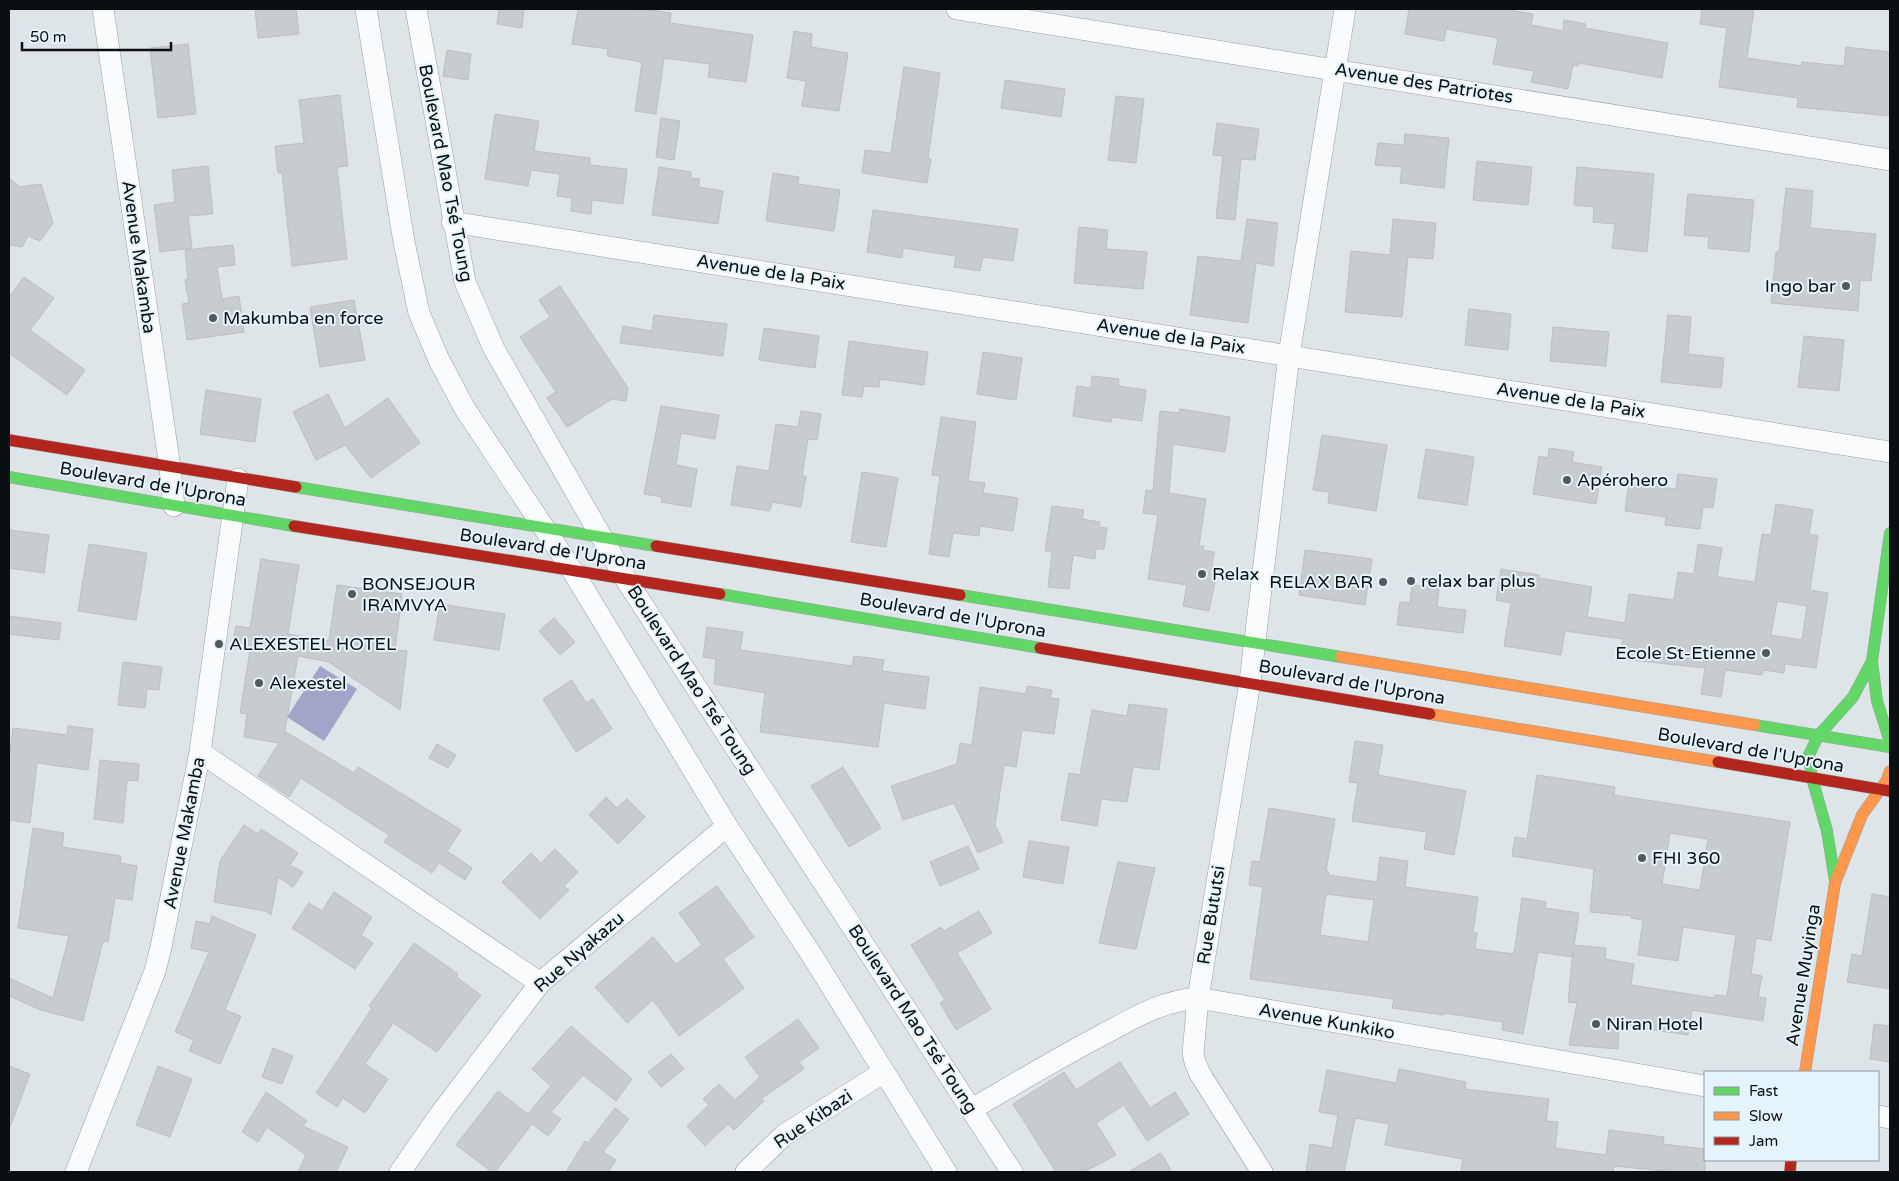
<svg xmlns="http://www.w3.org/2000/svg" width="1899" height="1181" font-family="'Varela Round',sans-serif">
	<style>
		.water { fill: #a2a5c7 }
		.building { fill: #c7cdcf; stroke: #bac0c2; fill-rule: evenodd }
		.lines { fill: none; stroke-linecap: round; stroke-linejoin: round }
		.street-casing { stroke: #999fa1; stroke-width: 22 }
		.fast-casing { stroke: #999fa1; stroke-width: 12 }
		.slow-casing { stroke: #999fa1; stroke-width: 12 }
		.jam-casing { stroke: #999fa1; stroke-width: 12 }
		.street { stroke: #fafbfc; stroke-width: 21 }
		.fast { stroke: #63d668; stroke-width: 11 }
		.slow { stroke: #ff974d; stroke-width: 11 }
		.jam { stroke: #b3261e; stroke-width: 11 }
		.poi-dot { fill: #545a5c; stroke: #e5f4fa; stroke-width: 2 }
		.labels { text-anchor: middle; stroke-width: 4; stroke-linejoin: round; paint-order: stroke }
		.street-label { font-size: 18px; fill: #0a0f11; stroke: #e5f4fa }
		.poi-label { font-size: 18px; fill: #0a0f11; stroke: #e5f4fa; text-anchor: start }
	</style>
	<rect width="100%" height="100%" fill="#dde5e8"/>
	<!-- water -->
	<path class="water" d="M320,666l37,23 -33,52 -37,-24z"/>
	<!-- building -->
	<path class="building" d="M255,9h41l3,25 -41,4z
		M499,9h25l-2,19 -25,-4z
		M578,9l73,1 20,3 -1,10 83,12 -7,47 -38,-5 2,-13 -46,-6 -8,56 -21,-3 7,-49 -35,-6 1,-7 -36,-5z
		M1409,9h95l29,5 -2,11 32,6 1,-11 22,4 -1,4 83,15 -6,35 -83,-15 -1,3 -5,-1 -5,24 -37,-7 3,-11 -41,-7 5,-26 -52,-9 -2,12 -39,-7z
		M1702,9h52l-7,49 55,8v-4l42,4 2,-19 44,5v64l-93,-9 1,-9 -79,-11 8,-59 -27,-4z
		M794,31l18,3 -1,13 37,6 -9,58 -37,-5 4,-25 -19,-3z
		M188,44l8,70 -38,4 -8,-70z
		M447,50l24,4 -3,26 -25,-4z
		M904,67l36,6 -12,86h3l-4,24 -65,-10 3,-23 26,3z
		M1005,80l60,9 -4,28 -60,-9z
		M340,95l8,71 -11,1 10,92 -55,7 -10,-93h-4l-3,-27 29,-3 -5,-43z
		M1116,96l28,3 -8,64 -28,-3z
		M495,114l44,7 -5,30 56,7v7l37,4 -4,35 -31,-4 -1,14 -20,-3 1,-13 -15,-2 3,-22 -29,-4 -3,16 -43,-7z
		M661,118l19,3 -6,39 -18,-3z
		M1217,123l42,6 -4,31 -14,-1 -6,61 -19,-2 7,-62 -10,-1z
		M1405,134l44,4 -5,50 -44,-5 2,-16 -27,-2 3,-22 26,2z
		M1477,161l55,6 -4,38 -55,-5z
		M208,166l5,48 -25,2 4,32 -32,4 -6,-47 21,-3 -3,-32z
		M659,167l32,5v6l9,1 -2,8 25,4 -5,33 -66,-9z
		M1577,167l77,7 -7,78 -35,-4 3,-24 -22,-2 1,-15 -20,-2z
		M773,173l26,4 -1,7 42,6 -6,41 -68,-10z
		M9,178l11,9 21,-3 12,39 -13,18 -12,-5 -6,11 -13,-2z
		M1786,188l27,3 -3,37 66,6 -5,47 -11,-1 -2,31 -87,-8 5,-51h3z
		M1688,194l66,6 -5,52 -41,-4 1,-11 -25,-2z
		M873,210l145,19 -5,32 -30,-4 -3,14 -26,-4 2,-11 -53,-8 -1,10 -35,-6z
		M1247,219l31,4 -5,43 -17,-3 -8,60 -58,-8 8,-59 43,5z
		M1393,219l43,4 -3,36 -25,-2 -6,60 -57,-5 6,-61 39,4z
		M1079,227l29,3 -2,19 41,3 -4,37 -69,-6z
		M233,245l2,20 -18,2 5,32 17,-3 5,36 -57,8 -5,-36 7,-1 -4,-23 3,-1 -3,-29z
		M24,277l30,21 -24,32 55,40 -18,25 -58,-42v-56z
		M560,286l68,102 -2,13 -14,-2 -45,28 -20,-29 9,-6 -36,-55 30,-20 -11,-17z
		M354,300l11,60 -45,7 -10,-60z
		M1469,309l42,5 -3,36 -43,-5z
		M654,315l73,9 -4,32 -103,-13 3,-17 29,5z
		M1668,315l23,2 -3,37 36,4 -3,30 -60,-6z
		M1553,327l56,5 -3,34 -56,-5z
		M764,328l55,8 -4,32 -56,-8z
		M1804,336l40,4 -5,51 -41,-4z
		M849,341l79,11 -4,33 -44,-6 -1,8 -15,-1 -2,11 -20,-2z
		M983,352l39,6 -6,42 -39,-6z
		M1092,376l27,3 -1,7 28,4 -4,31 -30,-4 -1,5 -38,-6 4,-30 14,2z
		M206,390l55,9 -6,43 -55,-8z
		M328,394l17,34 43,-30 32,45 -49,35 -26,-33 -29,15 -23,-48z
		M661,406l58,9 -4,24 -34,-6 -5,32 21,4 -6,38 -30,-5 1,-5 -18,-3z
		M1180,409l50,8 -5,35 -52,-8 -4,49 37,6 -7,47h5l-1,4 11,2 -2,14 6,1 -9,44 -26,-5 4,-21 -39,-6 10,-64 -15,-2 3,-23 7,1 7,-80 19,2z
		M801,411l20,3 -4,26 -9,-1 -6,37h4l-5,31 -29,-5 -2,9 -39,-6 6,-39 32,5 7,-47 22,3z
		M941,417l35,5 -8,59 17,2 -2,10 35,5 -5,33 -33,-5 -1,10 -26,-3 -4,24 -20,-3 11,-78 -8,-1z
		M1322,435l65,10 -11,66 -48,-8 1,-11 -16,-2z
		M1549,448l25,4 -2,10 30,5 -6,37 -63,-10 6,-38 9,2z
		M1426,449l48,8 -7,48 -49,-7z
		M862,472l36,6 -12,69 -35,-5z
		M1678,474l39,5 -4,29 -10,-1 -3,22 -35,-4 1,-8 -41,-6 4,-28 47,6z
		M1776,504l37,6 -4,24 9,2 -8,54 18,3 -12,75 -31,-4 -1,9 -21,-3 -1,5 -37,-5 -4,27 -20,-3 4,-26 -84,-9 2,-20 -58,-8 -4,24 -57,-9 7,-43 -15,-3 5,-31 38,6v3l53,9 -5,30 38,6 4,-29 45,6 4,-28 16,2 4,-30 24,4 -5,29 38,5 7,-48 9,1zM1777,601l30,5 -5,34 -31,-5z
		M1052,506l32,4 -2,9 18,3 -1,5 8,1 -3,21h-8l-1,10 -22,-4 -4,34 -21,-2 4,-35 -7,-1z
		M9,530l40,5 -5,38 -35,-5z
		M89,544l58,9 -11,67 -58,-9z
		M1305,550l67,9 -7,46 -66,-10z
		M261,559l38,6 -11,69 41,7 8,-56 65,9 -7,56 12,1 -7,59 -71,-48 -31,-6 -14,79 2,-3 68,41 4,-6 103,63 -14,21 25,17 -7,12 -26,-17 -7,10 -48,-31 5,-7 -88,-57 -12,19 -31,-21 21,-33 -35,-6 3,-23 -7,-1 10,-63 -18,-3 4,-21 14,2z
		M1412,585l27,3 -2,19 29,3 -3,23 -66,-8 3,-23 10,1z
		M440,604l65,10 -6,36 -65,-10z
		M9,616l52,7 -2,17 -50,-6z
		M554,618l21,24 -15,13 -21,-24z
		M707,627l36,5 -3,18 112,16 2,-10 30,4 -2,11 47,6 -4,32 -41,-6 -6,44 -118,-15 5,-39 -51,-9 2,-25 -13,-2z
		M123,662l39,5 -3,23 -12,-1 -2,19 -27,-3z
		M572,680l14,23 7,-4 19,30 -36,23 -33,-53z
		M1027,686l25,4 -2,8 9,1 -5,35 -32,-4 -6,37 -12,-2 -9,60 8,17 -25,11 -24,-50 -51,17 -12,-34 66,-22 3,-21 12,2 8,-58 46,7z
		M1129,704l38,5 -8,61 -26,-3 -6,35 -26,-3 -4,27 -36,-6 8,-47 11,2 12,-65 35,6z
		M68,726l25,3 -5,41 -51,-7 -7,60 -21,-3v-60l4,-32 54,7z
		M1355,741l28,4 -5,30 88,16 -12,64 -30,-6 3,-17 -75,-11 6,-38 -9,-1z
		M437,744l19,11 -8,13 -19,-10z
		M100,760l39,4 -1,17 -11,-1 -4,43 -29,-4z
		M843,767l38,61 -32,19 -38,-61z
		M1537,775l78,12 -1,8 176,27 -19,119 -15,-3 -5,36 11,2 -4,21 8,1 -3,23 -71,-11 -4,25 -69,-10 -1,24 -49,-4 8,-42 -9,-1 5,-51 -1,6 -34,-5 -15,82 -21,-4 1,-8 -59,-9v2l-52,-7 2,-9 -144,-20 13,-92 -14,-2 3,-24 8,1 9,-54 66,11 -9,52 3,1 -1,3 49,7 3,-25 28,4 -3,26 73,10 -5,36h4l-2,16 39,5 8,-56 24,4 -1,6 34,5 -5,32 32,3 -1,11 29,5 -3,21 83,13 1,-3 12,1 9,-61 -53,-8 -5,34 -40,-6 5,-35 -12,-2 1,-2 -42,-4 4,-43 -82,-13 3,-19 12,2zM1670,833l38,6 -8,51 -38,-6zM1326,894l48,6 -6,42 -48,-7z
		M606,797l11,11 10,-9 18,18 -27,27 -29,-29z
		M244,825l14,9 3,-5 37,24 -8,12 13,7 -10,15 -15,-10 -7,38 -6,-4 -51,-9 6,-41z
		M33,828l31,5 -2,14 59,9 -1,7 17,3 -5,34 -17,-2 -7,44 -5,-1 -20,80 -42,-11 -32,-14v-18l44,20 16,-62 -51,-8z
		M1029,841l40,6 -6,37 -40,-7z
		M968,846l11,23 -39,17 -10,-24z
		M555,849l23,23 -14,14 5,4 -29,29 -38,-37 29,-29 10,10z
		M1118,862l37,6 -19,81 -37,-6z
		M717,886l37,51 -31,22 21,29 -65,48 -26,-36 -26,23 -32,-36 58,-50 23,27 26,-19 -23,-32z
		M334,892l38,25 -11,18 12,8 -18,26 -63,-41 17,-25 13,8z
		M1872,894l18,3v92l-43,-7 5,-28 10,2z
		M979,911l13,22 -35,20 34,56 -35,21 -16,-27 5,-3 -34,-55 30,-18 3,4z
		M212,916l44,19 -31,75 16,6 -21,48 -31,-13 5,-11 -19,-8 34,-80 -18,-4 5,-27 14,3z
		M414,943l44,31 -2,3 25,18 -44,57 -44,-29 -28,41 23,15 -23,34 -22,-15 -6,9 -21,-14 56,-85 -3,-2z
		M798,1019l21,29 -20,14 5,7 -43,30 3,2 -30,29 -6,-6 -23,22 -18,-20 22,-21 -6,-6 16,-15 16,16 25,-23 -15,-20z
		M1874,1024l16,2v36l-20,-3z
		M571,1026l61,53 -16,22 -33,-26 -32,37 10,7 -13,17 -16,-12 -37,48h-3l-36,-27 42,-54 30,23 23,-28 -19,-17z
		M273,1048l20,8 -11,28 -20,-7z
		M671,1054l13,15 -23,18 -13,-15z
		M1120,1062l30,46 25,-16 14,22 -42,27 -23,-36 -28,18 20,32 -32,17h-28l-43,-68 51,-32 12,18z
		M9,1066l21,8 -20,53h-1z
		M158,1066l34,13 -22,58 -34,-12z
		M1399,1069l67,13 -1,7 84,10 -3,22 12,1 -3,26 51,7 3,-25 55,7 -1,7 42,5v23h-30l-61,-6 -1,6h-152l2,-13 -78,-14 4,-21 -34,-6 -11,54h-38l4,-28 22,4 6,-33 -19,-3 8,-42 69,13z
		M266,1092l41,29 -4,5 45,21 -12,25h-38l8,-17 -39,-28 -9,15 -16,-10z
		M615,1108l14,11 -26,33 13,8 -8,12h-42l19,-31 3,2z
		M1161,1153l11,19h-44z"/>
	<g class="lines">
		<defs>
			<path id="street" d="M103,9l67,459 4,38
				M366,9l38,233 15,71 20,47 26,49 107,161 155,256 86,131 133,215
				M416,9l49,273 29,67 131,229 387,594
				M957,9l933,151
				M452,222l1438,230
				M200,752l340,231
				M972,1109c43,-25 86,-51 130,-74 32,-17 59,-34 96,-37l507,88
				M1878,1116l12,2
				M76,1172l79,-201 6,-24 39,-195 38,-273
				M400,1172l41,-59 99,-130 187,-157
				M746,1172l38,-37 100,-63
				M1262,1172l-62,-98 -5,-12 -2,-9 5,-55 52,-316 39,-327 56,-346"/>
			<path id="fast" d="M9,477l285,49
				M296,487l360,59
				M1890,533l-18,128 5,40 13,41
				M720,594l320,54
				M960,595l381,62
				M1755,725l135,22
				M1835,881l-8,-50 -15,-53 -3,-23 9,-19 35,-39 19,-36"/>
			<path id="slow" d="M1341,657l414,68
				M1430,714l288,48
				M1805,1072l30,-189 27,-68 25,-35 3,-9"/>
			<path id="jam" d="M9,440l287,47
				M294,526l426,68
				M656,546l304,49
				M1040,648l390,66
				M1718,762l172,29
				M1790,1172l1,-12"/>
		</defs>
		<!-- street casing -->
		<use href="#street" class="street-casing"/>
		<!-- fast casing -->
		<use href="#fast" class="fast-casing"/>
		<!-- slow casing -->
		<use href="#slow" class="slow-casing"/>
		<!-- jam casing -->
		<use href="#jam" class="jam-casing"/>
		<!-- street -->
		<use href="#street" class="street"/>
		<!-- fast -->
		<use href="#fast" class="fast"/>
		<!-- slow -->
		<use href="#slow" class="slow"/>
		<!-- jam -->
		<use href="#jam" class="jam"/>
	</g>
	<!-- markers -->
	<g class="poi-dot">
		<circle cx="1846" cy="286" r="5"/>
		<circle cx="213" cy="318" r="5"/>
		<circle cx="1567" cy="480" r="5"/>
		<circle cx="1202" cy="574" r="5"/>
		<circle cx="1411" cy="581" r="5"/>
		<circle cx="1383" cy="582" r="5"/>
		<circle cx="352" cy="594" r="5"/>
		<circle cx="219" cy="644" r="5"/>
		<circle cx="1766" cy="653" r="5"/>
		<circle cx="259" cy="683" r="5"/>
		<circle cx="1642" cy="858" r="5"/>
		<circle cx="1596" cy="1024" r="5"/>
	</g>
	<g class="labels">
		<!-- street labels -->
		<g class="street-label">
			<text transform="translate(1424 83) rotate(9)" y="6">Avenue des Patriotes</text>
			<text transform="translate(446 173) rotate(79)" y="6">Boulevard Mao Tsé Toung</text>
			<text transform="translate(139 257) rotate(82)" y="6">Avenue Makamba</text>
			<text transform="translate(771 272) rotate(9)" y="6">Avenue de la Paix</text>
			<text transform="translate(1171 336) rotate(9)" y="6">Avenue de la Paix</text>
			<text transform="translate(1571 400) rotate(9)" y="6">Avenue de la Paix</text>
			<text transform="translate(153 484) rotate(10)" y="6">Boulevard de l'Uprona</text>
			<text transform="translate(553 549) rotate(9)" y="6">Boulevard de l'Uprona</text>
			<text transform="translate(953 615) rotate(10)" y="6">Boulevard de l'Uprona</text>
			<text transform="translate(692 680) rotate(57)" y="6">Boulevard Mao Tsé Toung</text>
			<text transform="translate(1352 682) rotate(10)" y="6">Boulevard de l'Uprona</text>
			<text transform="translate(1751 750) rotate(10)" y="6">Boulevard de l'Uprona</text>
			<text transform="translate(184 833) rotate(-79)" y="6">Avenue Makamba</text>
			<text transform="translate(1211 915) rotate(-81)" y="6">Rue Bututsi</text>
			<text transform="translate(579 952) rotate(-41)" y="6">Rue Nyakazu</text>
			<text transform="translate(1803 975) rotate(-81)" y="6">Avenue Muyinga</text>
			<text transform="translate(913 1019) rotate(57)" y="6">Boulevard Mao Tsé Toung</text>
			<text transform="translate(1327 1021) rotate(10)" y="6">Avenue Kunkiko</text>
			<text transform="translate(813 1119) rotate(-34)" y="6">Rue Kibazi</text>
		</g>
		<!-- poi labels -->
		<g class="poi-label">
			<text x="1836" y="292" text-anchor="end">Ingo bar</text>
			<text x="223" y="324">Makumba en force</text>
			<text x="1577" y="486">Apérohero</text>
			<text x="1212" y="580">Relax</text>
			<text x="1421" y="587">relax bar plus</text>
			<text x="1373" y="588" text-anchor="end">RELAX BAR</text>
			<text x="362" y="590">BONSEJOUR<tspan x="362" dy="21">IRAMVYA</tspan></text>
			<text x="229" y="650">ALEXESTEL HOTEL</text>
			<text x="1756" y="659" text-anchor="end">Ecole St-Etienne</text>
			<text x="269" y="689">Alexestel</text>
			<text x="1652" y="864">FHI 360</text>
			<text x="1606" y="1030">Niran Hotel</text>
		</g>
	</g>
	<!-- border -->
	<rect width="1899" height="1181" fill="none" stroke="#0a0f11" stroke-width="20"/>
	<!-- legend -->
	<rect x="1704" y="1071" width="175" height="90" fill="#e5f4fa" stroke="#8d989d"/>
	<rect x="1714" y="1087" width="25" height="8" fill="#63d668" stroke="#8d989d"/>
	<text x="1749" y="1096" font-size="15" fill="#0a0f11">Fast</text>
	<rect x="1714" y="1112" width="25" height="8" fill="#ff974d" stroke="#8d989d"/>
	<text x="1749" y="1121" font-size="15" fill="#0a0f11">Slow</text>
	<rect x="1714" y="1137" width="25" height="8" fill="#b3261e" stroke="#8d989d"/>
	<text x="1749" y="1146" font-size="15" fill="#0a0f11">Jam</text>
	<!-- scale -->
	<path d="M22 42v8h149v-8" fill="none" stroke="#0a0f11" stroke-width="2.5"/>
	<text x="30" y="42" font-size="15" fill="#0a0f11" stroke="#e5f4fa" stroke-width="4" paint-order="stroke">50 m</text>
</svg>
